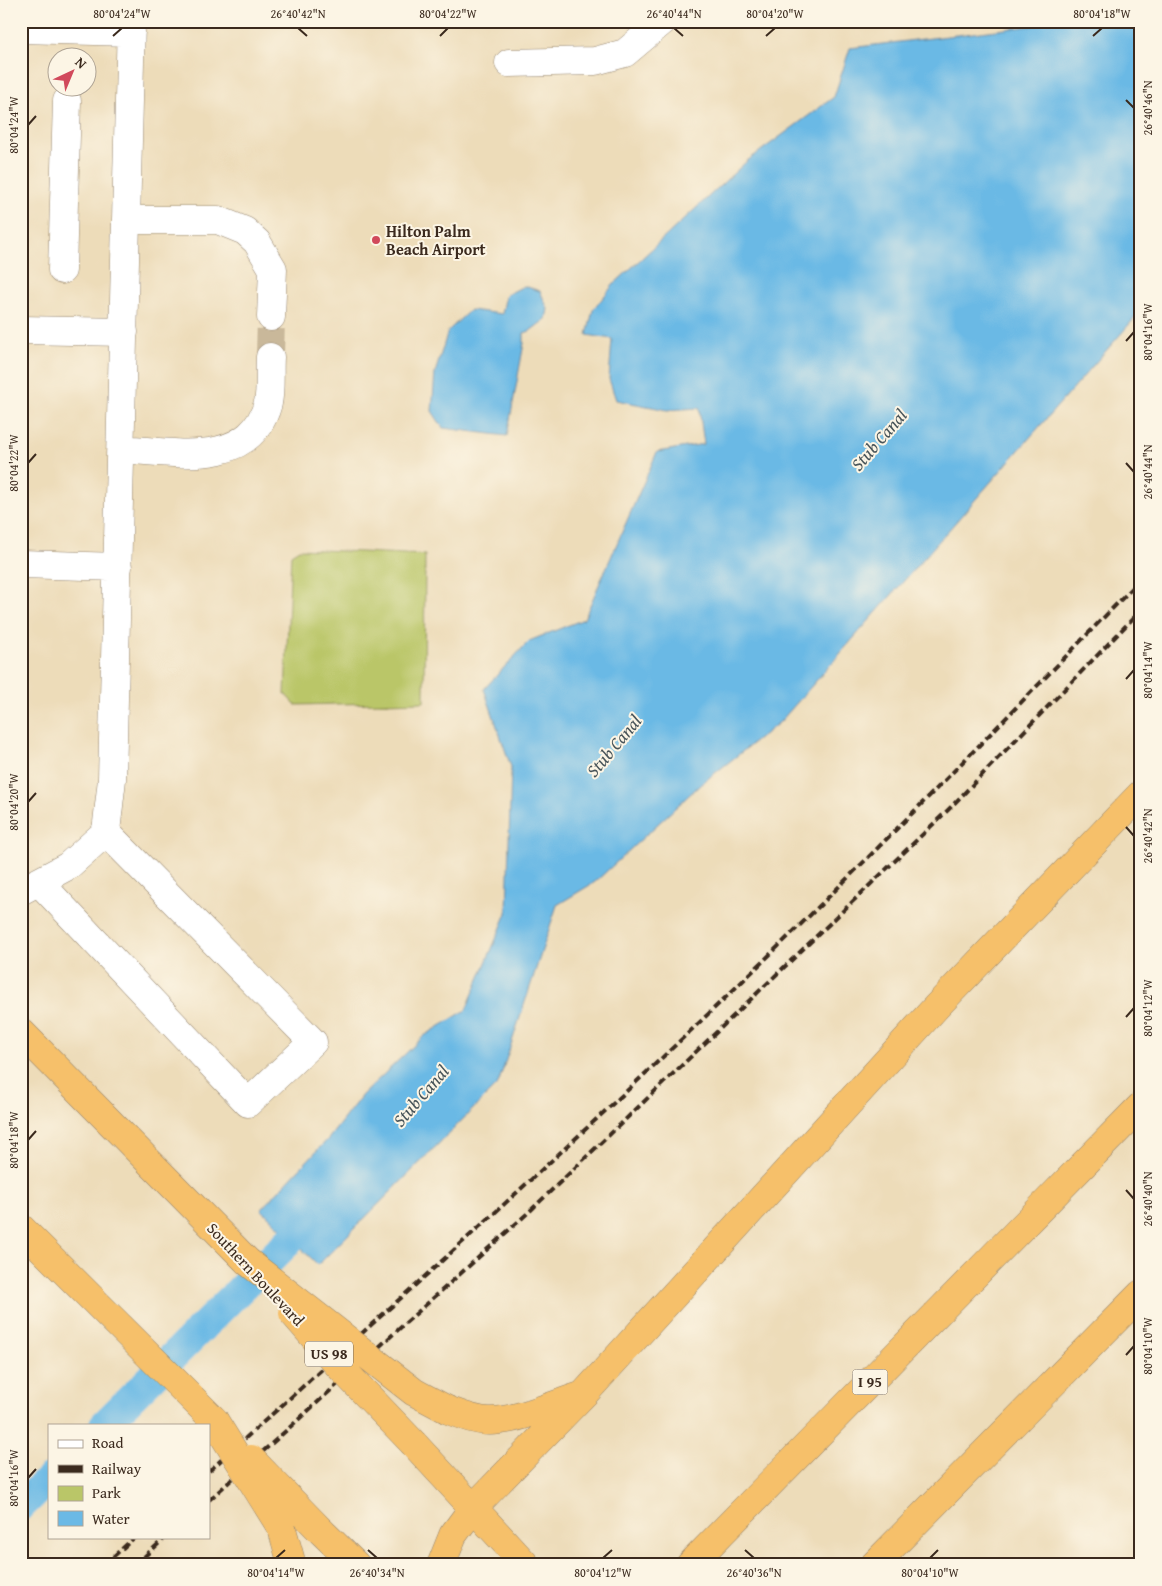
<svg xmlns="http://www.w3.org/2000/svg" width="1162" height="1586" font-family="'Gentium Book Plus',serif">
	<style>
		.green { fill: #bac668; stroke: #7a7843 }
		.water { fill: #6bb9e5; stroke: #537282 }
		.lines { fill: none; stroke-linecap: round; stroke-linejoin: round }
		.canal { stroke: #6bb9e5; stroke-width: 30 }
		.minor-tunnel { stroke: #c9b89a; stroke-width: 28; stroke-dasharray: 28 14; stroke-linecap: butt }
		.minor-casing { stroke: #94836c; stroke-width: 29 }
		.highway-casing { stroke: #94836c; stroke-width: 29 }
		.minor { stroke: #fff; stroke-width: 28 }
		.highway { stroke: #f6c06b; stroke-width: 28 }
		.rail { stroke: #3b2a1e; stroke-width: 4; stroke-dasharray: 8 4; stroke-linecap: butt }
		.highway-bridge-casing { stroke: #94836c; stroke-width: 29; stroke-linecap: butt }
		.highway-bridge { stroke: #f6c06b; stroke-width: 28 }
		.ticks { fill: none; stroke: #3b2a1e; stroke-width: 2 }
		.poi-dot { fill: #d1495b; stroke: #fcf5e5; stroke-width: 2 }
		.labels { text-anchor: middle; stroke-width: 4; stroke-linejoin: round; paint-order: stroke }
		.shield { fill: #fcf5e5; stroke: #75675a; stroke-width: 1 }
		.shield-label { font-size: 15px; font-weight: bold; fill: #3b2a1e }
		.poi-label { font-size: 16px; font-weight: bold; fill: #3b2a1e; stroke: #fcf5e5; text-anchor: start }
		.street-label { font-size: 16px; fill: #3b2a1e; stroke: #fcf5e5 }
		.water-label { font-size: 18px; font-style: italic; fill: #49555a; stroke: #fcf5e5 }
		.neatline { fill: none; stroke: #3b2a1e; stroke-width: 2 }
		.ticks-label { font-size: 12px; text-anchor: middle; fill: #3b2a1e }
	</style>
	<rect width="100%" height="100%" fill="#fcf5e5"/>
	<filter id="ink" filterUnits="userSpaceOnUse"><feTurbulence type="fractalNoise" baseFrequency=".02" numOctaves="2"/><feDisplacementMap in="SourceGraphic" scale="10" xChannelSelector="R" yChannelSelector="G"/><feConvolveMatrix kernelMatrix="1 2 1 2 8 2 1 2 1" color-interpolation-filters="sRGB"/></filter>
	<filter id="wash" filterUnits="userSpaceOnUse"><feTurbulence type="fractalNoise" baseFrequency=".0096" numOctaves="4" result="noise"/><feDisplacementMap in="SourceGraphic" scale="20" xChannelSelector="R" yChannelSelector="G"/><feGaussianBlur stdDeviation="1.12" result="paint"/><feColorMatrix in="noise" values="0 0 0 0 0 0 0 0 0 0 0 0 0 0 0 0 0 1.4 0 .05"/><feComposite in="paint" operator="in"/></filter>
	<g filter="url(#wash)">
		<rect width="100%" height="100%" fill="#eddcb9"/>
		<!-- green -->
		<path class="green" d="M299,549l126,6 -1,147 -129,3 -10,-11 6,-140z"/>
		<!-- water -->
		<path class="water" d="M1044,21h97v290l-361,411 -79,62 -106,98 -38,23 -59,179 -180,181 -57,-56 68,-71 33,-43 62,-59 42,-26 41,-97 4,-146 -27,-78 45,-48 55,-22 73,-167 47,-8 -5,-36 -32,2 -51,-10 -7,-21 3,-40 -25,-4 6,-25 21,-26 133,-123 87,-64 16,-49 188,-23z
			M524,286l16,5 8,18 -2,10 -16,12 -6,2v10l-17,93 -64,-8 -11,-17 3,-38 13,-42 22,-21 32,4 4,-19z"/>
		<g class="lines">
			<!-- canal -->
			<path class="canal" d="M104,1425l187,-186 28,-30
				M21,1506l28,-27"/>
		</g>
	</g>
	<g filter="url(#ink)">
		<g class="lines">
			<!-- minor-tunnel -->
			<path class="minor-tunnel" d="M270,357l1,-40"/>
			<defs>
				<path id="minor" d="M21,29l110,3
					M509,63l86,-2 30,-8 38,-32
					M126,220h92l27,11 12,11 16,27 -2,48
					M62,270l5,-169
					M21,330l103,2
					M121,449c51,3 129,21 147,-46 3,-14 1,-31 2,-46
					M21,564l97,3
					M39,882l209,221 65,-61 -207,-210
					M21,891l47,-25 38,-34 6,-53 19,-758"/>
				<path id="highway" d="M21,1032l227,230
					M21,1228l193,192
					M448,1410c13,5 27,11 42,11 26,0 65,-17 90,-25
					M414,1444l112,121
					M321,1531l35,34
					M441,1565l12,-30 20,-27 111,-114 353,-388 204,-212
					M690,1565l451,-459
					M874,1565l267,-271"/>
			</defs>
			<!-- minor casing -->
			<use href="#minor" class="minor-casing"/>
			<!-- highway casing -->
			<use href="#highway" class="highway-casing"/>
			<!-- minor -->
			<use href="#minor" class="minor"/>
			<!-- highway -->
			<use href="#highway" class="highway"/>
			<!-- rail -->
			<path class="rail" d="M209,1471c183,-165 367,-329 544,-500 132,-128 260,-260 388,-392
				M209,1500l321,-289 418,-401 193,-200
				M104,1565l31,-28
				M135,1565l31,-28"/>
			<defs>
				<path id="highway-bridge" d="M248,1262l166,130 34,18
					M293,1313l46,53 75,78
					M214,1420l68,109 9,32
					M251,1459l70,72"/>
			</defs>
			<!-- highway-bridge casing -->
			<use href="#highway-bridge" class="highway-bridge-casing"/>
			<!-- highway-bridge -->
			<use href="#highway-bridge" class="highway-bridge"/>
		</g>
	</g>
	<!-- ticks -->
	<path class="ticks" d="M298,28l9,8M674,28l9,8M113,36l9,-8M440,36l8,-8M766,36l9,-8M1093,36l9,-8M1126,100l8,8M28,125l8,-9M1126,341l8,-9M28,463l8,-9M1126,463l8,9M1126,679l8,-9M28,802l8,-9M1126,827l8,9M1126,1017l8,-9M28,1140l8,-9M1126,1190l8,9M1126,1355l8,-9M28,1478l8,-9M368,1550l9,8M745,1550l9,8M276,1558l9,-8M603,1558l9,-8M930,1558l8,-8"/>
	<!-- markers -->
	<circle class="poi-dot" cx="376" cy="240" r="5"/>
	<g class="labels">
		<!-- shield labels -->
		<g class="shield">
			<rect x="305" y="1341.5" width="48" height="25" rx="4"/>
			<rect x="852.5" y="1369.5" width="35" height="25" rx="4"/>
		</g>
		<g class="shield-label">
			<text x="329" y="1359">US 98</text>
			<text x="870" y="1387">I 95</text>
		</g>
		<!-- poi labels -->
		<g class="poi-label">
			<text x="386" y="237">Hilton Palm<tspan x="386" dy="18">Beach Airport</tspan></text>
		</g>
		<!-- street labels -->
		<g class="street-label">
			<text transform="translate(256 1274) rotate(47)" y="6">Southern Boulevard</text>
		</g>
		<!-- water labels -->
		<g class="water-label">
			<text transform="translate(879 440) rotate(-49)" y="6">Stub Canal</text>
			<text transform="translate(614 746) rotate(-50)" y="6">Stub Canal</text>
			<text transform="translate(421 1096) rotate(-49)" y="6">Stub Canal</text>
		</g>
	</g>
	<!-- margin -->
	<rect width="1162" height="1586" fill="none" stroke="#fcf5e5" stroke-width="55"/>
	<!-- legend -->
	<rect x="48" y="1424" width="162" height="115" fill="#fcf5e5" stroke="#afa495"/>
	<rect x="58" y="1440" width="25" height="8" fill="#ffffff" stroke="#afa495"/>
	<text x="92" y="1448" font-size="15" fill="#3b2a1e">Road</text>
	<rect x="58" y="1465" width="25" height="8" fill="#3b2a1e" stroke="#afa495"/>
	<text x="92" y="1474" font-size="15" fill="#3b2a1e">Railway</text>
	<rect x="58" y="1486" width="25" height="15" fill="#bac668" stroke="#afa495"/>
	<text x="92" y="1498" font-size="15" fill="#3b2a1e">Park</text>
	<rect x="58" y="1511" width="25" height="15" fill="#6bb9e5" stroke="#afa495"/>
	<text x="92" y="1524" font-size="15" fill="#3b2a1e">Water</text>
	<!-- north arrow -->
	<g transform="translate(72 72) rotate(44)"><circle r="24" fill="#fcf5e5" stroke="#afa495"/>
	<path d="M0-4L9 19L0 12L-9 19Z" fill="#d1495b"/>
	<text y="-8" font-size="14" font-weight="bold" text-anchor="middle" fill="#3b2a1e">N</text>
	</g>
	<rect x="28" y="28" width="1106" height="1530" class="neatline"/>
	<g class="ticks-label">
		<text x="122" y="18">80°04'24"W</text>
		<text x="298" y="18">26°40'42"N</text>
		<text x="448" y="18">80°04'22"W</text>
		<text x="674" y="18">26°40'44"N</text>
		<text x="775" y="18">80°04'20"W</text>
		<text x="1102" y="18">80°04'18"W</text>
		<text transform="translate(1148 108) rotate(-90)" y="4">26°40'46"N</text>
		<text transform="translate(14 125) rotate(-90)" y="4">80°04'24"W</text>
		<text transform="translate(1148 332) rotate(-90)" y="4">80°04'16"W</text>
		<text transform="translate(14 463) rotate(-90)" y="4">80°04'22"W</text>
		<text transform="translate(1148 472) rotate(-90)" y="4">26°40'44"N</text>
		<text transform="translate(1148 670) rotate(-90)" y="4">80°04'14"W</text>
		<text transform="translate(14 802) rotate(-90)" y="4">80°04'20"W</text>
		<text transform="translate(1148 836) rotate(-90)" y="4">26°40'42"N</text>
		<text transform="translate(1148 1008) rotate(-90)" y="4">80°04'12"W</text>
		<text transform="translate(14 1140) rotate(-90)" y="4">80°04'18"W</text>
		<text transform="translate(1148 1199) rotate(-90)" y="4">26°40'40"N</text>
		<text transform="translate(1148 1346) rotate(-90)" y="4">80°04'10"W</text>
		<text transform="translate(14 1478) rotate(-90)" y="4">80°04'16"W</text>
		<text x="276" y="1577">80°04'14"W</text>
		<text x="377" y="1577">26°40'34"N</text>
		<text x="603" y="1577">80°04'12"W</text>
		<text x="754" y="1577">26°40'36"N</text>
		<text x="930" y="1577">80°04'10"W</text>
	</g>
</svg>
